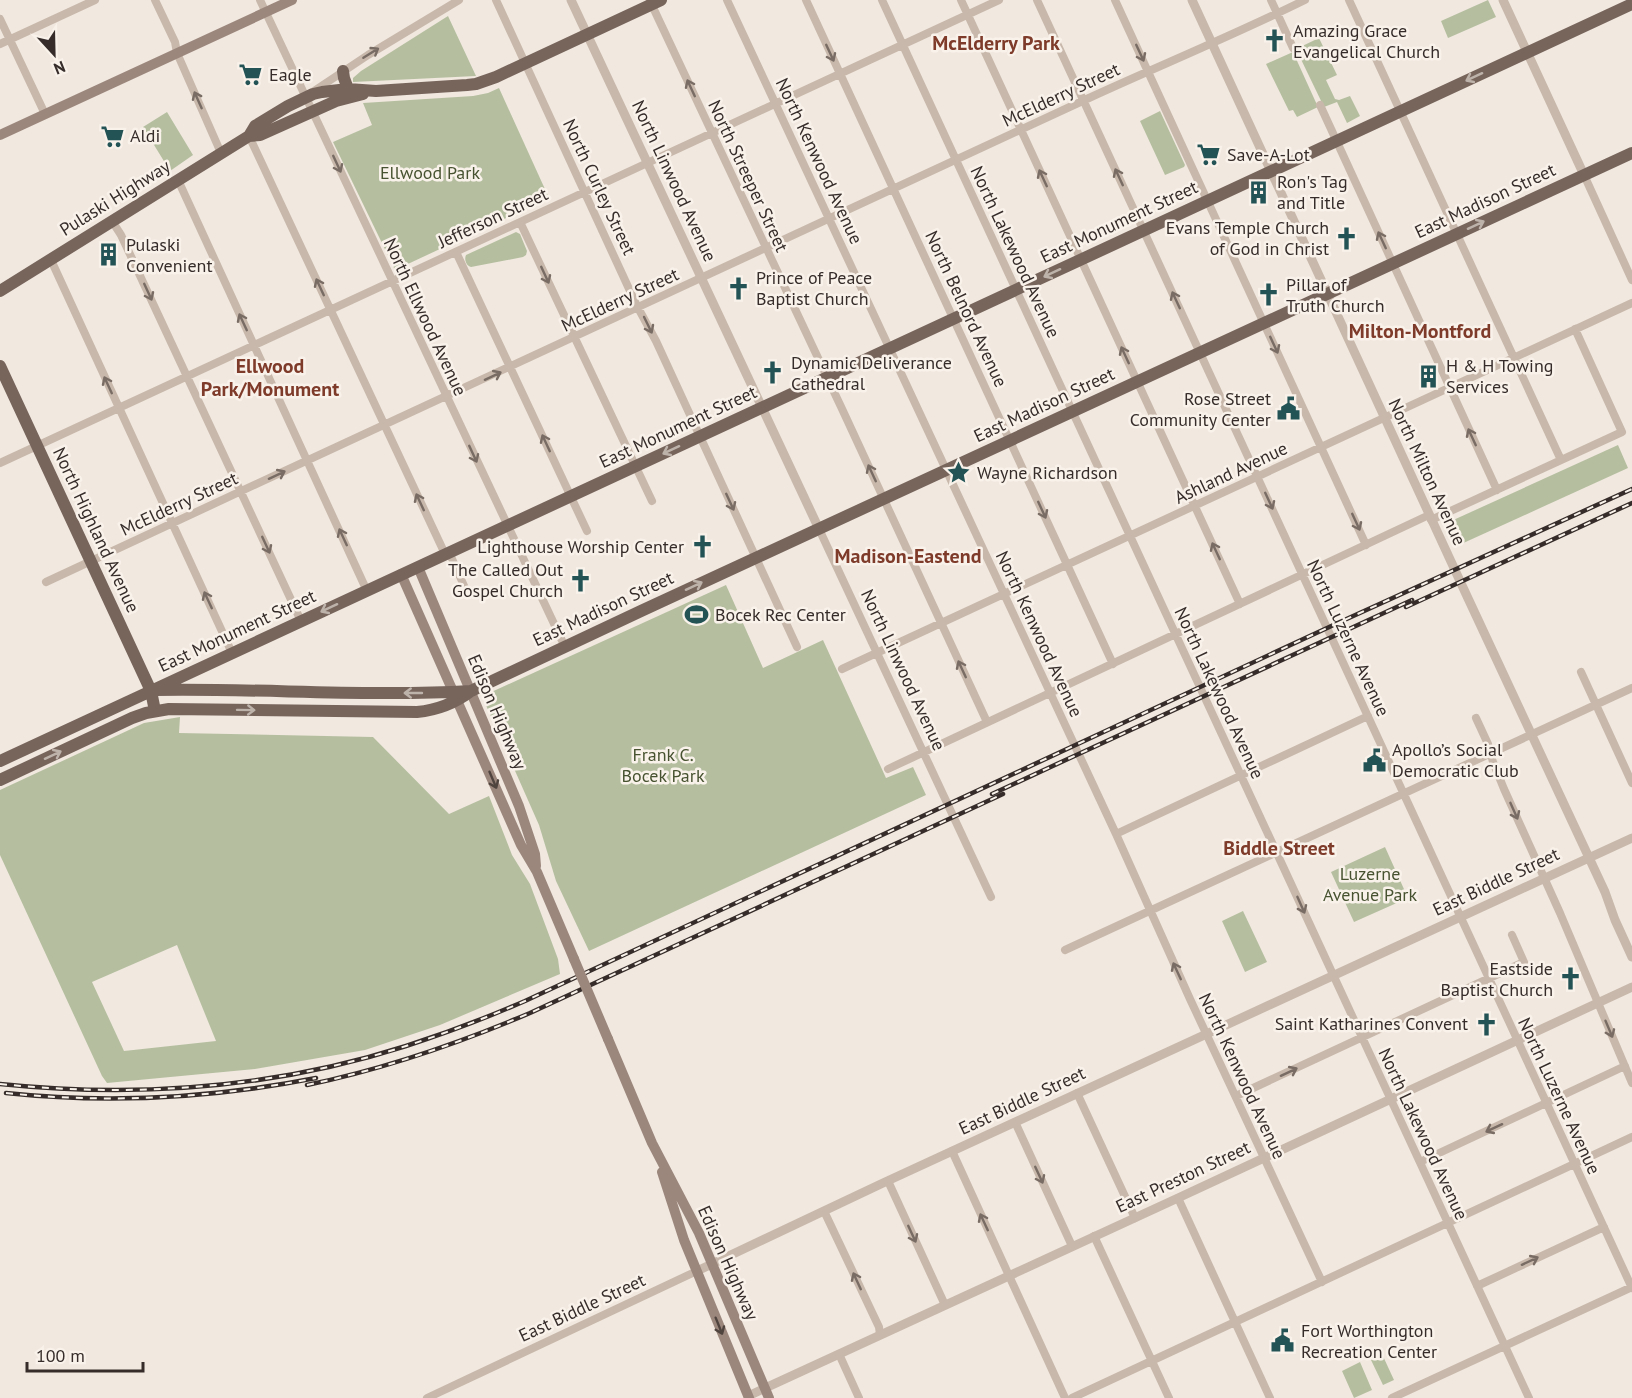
<svg xmlns="http://www.w3.org/2000/svg" width="1632" height="1398" font-family="'PT Sans',sans-serif">
	<style>
		.green { fill: #b5bfa0; fill-rule: evenodd }
		.lines { fill: none; stroke-linecap: round; stroke-linejoin: round }
		.minor { stroke: #c8b8ab; stroke-width: 8 }
		.tertiary { stroke: #c8b8ab; stroke-width: 9 }
		.secondary { stroke: #9c877d; stroke-width: 10 }
		.primary { stroke: #77655c; stroke-width: 12 }
		.rail-casing { stroke: #362d2a; stroke-width: 4.5 }
		.rail { stroke: #f9f2eb; stroke-width: 2; stroke-dasharray: 7; stroke-linecap: butt }
		.secondary-bridge { stroke: #9c877d; stroke-width: 10 }
		.oneway { stroke: #786c64 }
		.oneway2 { stroke: #beb3ab }
		.oneway3 { stroke: #50443f }
		.labels { text-anchor: middle; stroke-width: 5; stroke-linejoin: round; paint-order: stroke }
		.poi-label { font-size: 18px; fill: #362d2a; stroke: #f9f2eb; text-anchor: start }
		.street-label { font-size: 18px; fill: #362d2a; stroke: #f9f2eb }
		.park-label { font-size: 18px; fill: #475330; stroke: #f9f2eb }
		.neighbourhood-label { font-size: 20px; font-weight: bold; fill: #7f3b2a; stroke: #f9f2eb }
	</style>
	<rect width="100%" height="100%" fill="#f1e8df"/>
	<!-- green -->
	<path class="green" d="M1488,0l8,17 -48,21 -7,-17z
		M448,16l28,60 -123,6v-4l8,-7z
		M1319,38l18,37 -11,5 9,19 4,1 11,-4 10,20 -13,7 -10,-21 -13,5 -28,-58z
		M1293,52l25,55 -21,10 -4,-7 -4,1 -23,-47z
		M499,88l50,110 -154,72 -62,-128 39,-17 -9,-22 110,-7 15,-3z
		M1160,111l25,54 -1,2 -19,8 -25,-54z
		M167,112l26,43 -23,16 -27,-44z
		M516,232l4,2 7,17 -1,4 -3,2 -52,10c-5,-1 -7,-8 -5,-12z
		M1618,445l10,23 -169,77 -10,-23z
		M726,585l37,83 60,-28 63,138 27,-11 13,28 -337,156 -33,-70 -17,-56 -54,-122 2,-9z
		M180,717l-1,16 194,4 76,77 40,-18 23,59 18,29 28,75 2,15 -120,51 -75,25 -110,19 -148,14 -5,-7 -102,-221v-65l144,-67zM177,945l39,96 -92,10 -32,-69z
		M1385,847l23,51 -54,24 -23,-50z
		M1243,911l24,51 -22,10 -23,-51z
		M1382,1354l12,26 -11,5 -12,-25z
		M1360,1362l12,28 -18,8 -12,-27z"/>
	<g class="lines">
		<!-- minor -->
		<path class="minor" d="M155,0l20,42 2,11 44,100
			M260,0l305,647
			M496,0l140,304 20,37 141,306
			M727,0l389,834 74,165 132,283
			M806,0l307,664
			M882,0l647,1398
			M961,0l279,604
			M1037,0l595,1288
			M1115,0l251,545
			M1271,0l22,48
			M1349,0l212,460
			M650,1l193,410 144,311
			M0,19l45,95
			M0,44l95,-44
			M314,91l54,-36 91,-55
			M1320,105l177,385
			M249,136l196,418
			M1584,175l48,105
			M178,180l189,411
			M112,221l9,14 180,386
			M520,222l132,279
			M456,252l131,279
			M51,260l181,393
			M0,463l999,-463
			M1431,520l191,-88 -47,-103
			M819,529l172,368
			M449,552l16,36
			M46,582c347,-163 697,-320 1043,-484 72,-33 145,-63 216,-98
			M842,669l790,-366
			M1581,672l51,111
			M1476,718l12,26 5,18 11,27 56,124 72,170
			M888,769l541,-254
			M1116,834l252,-118
			M1065,950l567,-262
			M1077,1093l58,125
			M1236,1096l288,-134 -12,-27
			M1015,1122l57,124
			M952,1151l113,247
			M1420,1162l205,-96
			M888,1181l57,124
			M1178,1198l92,200
			M824,1211l55,116 1,8
			M1094,1236l75,162
			M1477,1286l127,-59
			M839,1354l20,44
			M427,1398l270,-127
			M1072,1398l560,-261
			M1392,1398l240,-111"/>
		<!-- tertiary -->
		<path class="tertiary" d="M571,0l248,529
			M1192,0l274,594 139,298 10,28 17,37
			M1503,0l81,175
			M697,1271l186,-88 749,-345
			M748,1396l430,-198 454,-211"/>
		<!-- secondary -->
		<path class="secondary" d="M0,135l292,-135
			M418,567l101,239 16,48 1,12
			M401,574l120,271 16,27 37,87
			M608,1039l44,104 47,90 70,165
			M662,1172l22,68 65,158"/>
		<!-- primary -->
		<path class="primary" d="M343,71l1,7 4,11
			M249,136l11,-1 76,-34 27,-7
			M0,291l249,-155 6,-10 33,-20 25,-12 9,-2 26,-3 28,2 91,-6 9,-1 20,-7 165,-77
			M0,366l151,325 4,20
			M155,690c105,-2 211,7 316,1
			M0,761l1632,-757
			M0,780l132,-62 14,-5 23,-4 248,3c21,-2 37,-8 54,-21l170,-80 991,-458"/>
		<defs>
			<path id="rail" d="M1406,607l226,-104
				M992,794l420,-194
				M0,1084c136,14 275,4 406,-38 40,-13 80,-28 119,-45l815,-379 292,-133
				M307,1085c77,-16 150,-41 223,-72l473,-219
				M6,1093c104,11 208,5 310,-15"/>
		</defs>
		<!-- rail casing -->
		<use href="#rail" class="rail-casing"/>
		<!-- rail -->
		<use href="#rail" class="rail"/>
		<!-- secondary-bridge -->
		<path class="secondary-bridge" d="M574,959l34,80"/>
	</g>
	<!-- one-way arrows -->
	<defs><path id="oneway-shaft" d="M-6 0H5M1.5-3L5.5 0L1.5 3" fill="none" stroke-width="1.6" stroke-linecap="round" stroke-linejoin="round" transform="scale(1.5)"/></defs>
	<g class="oneway">
		<use href="#oneway-shaft" transform="translate(371 53) rotate(-32)"/>
		<use href="#oneway-shaft" transform="translate(830 53) rotate(65)"/>
		<use href="#oneway-shaft" transform="translate(1140 53) rotate(65)"/>
		<use href="#oneway-shaft" transform="translate(691 88) rotate(-115)"/>
		<use href="#oneway-shaft" transform="translate(198 100) rotate(-114)"/>
		<use href="#oneway-shaft" transform="translate(337 164) rotate(65)"/>
		<use href="#oneway-shaft" transform="translate(1119 177) rotate(-115)"/>
		<use href="#oneway-shaft" transform="translate(1043 178) rotate(-115)"/>
		<use href="#oneway-shaft" transform="translate(1382 240) rotate(-115)"/>
		<use href="#oneway-shaft" transform="translate(545 275) rotate(65)"/>
		<use href="#oneway-shaft" transform="translate(320 287) rotate(-115)"/>
		<use href="#oneway-shaft" transform="translate(148 292) rotate(65)"/>
		<use href="#oneway-shaft" transform="translate(1176 300) rotate(-115)"/>
		<use href="#oneway-shaft" transform="translate(243 322) rotate(-115)"/>
		<use href="#oneway-shaft" transform="translate(648 325) rotate(64)"/>
		<use href="#oneway-shaft" transform="translate(1274 345) rotate(65)"/>
		<use href="#oneway-shaft" transform="translate(1125 355) rotate(-115)"/>
		<use href="#oneway-shaft" transform="translate(493 376) rotate(-25)"/>
		<use href="#oneway-shaft" transform="translate(108 385) rotate(-115)"/>
		<use href="#oneway-shaft" transform="translate(1472 437) rotate(-115)"/>
		<use href="#oneway-shaft" transform="translate(546 443) rotate(-115)"/>
		<use href="#oneway-shaft" transform="translate(473 454) rotate(65)"/>
		<use href="#oneway-shaft" transform="translate(872 473) rotate(-115)"/>
		<use href="#oneway-shaft" transform="translate(277 475) rotate(-25)"/>
		<use href="#oneway-shaft" transform="translate(1269 501) rotate(65)"/>
		<use href="#oneway-shaft" transform="translate(420 502) rotate(-115)"/>
		<use href="#oneway-shaft" transform="translate(730 502) rotate(65)"/>
		<use href="#oneway-shaft" transform="translate(1042 510) rotate(65)"/>
		<use href="#oneway-shaft" transform="translate(1356 522) rotate(65)"/>
		<use href="#oneway-shaft" transform="translate(343 537) rotate(-115)"/>
		<use href="#oneway-shaft" transform="translate(266 545) rotate(65)"/>
		<use href="#oneway-shaft" transform="translate(1216 551) rotate(-115)"/>
		<use href="#oneway-shaft" transform="translate(208 600) rotate(-115)"/>
		<use href="#oneway-shaft" transform="translate(962 669) rotate(-115)"/>
		<use href="#oneway-shaft" transform="translate(1514 811) rotate(66)"/>
		<use href="#oneway-shaft" transform="translate(1301 905) rotate(66)"/>
		<use href="#oneway-shaft" transform="translate(1177 971) rotate(-115)"/>
		<use href="#oneway-shaft" transform="translate(1609 1029) rotate(67)"/>
		<use href="#oneway-shaft" transform="translate(1289 1072) rotate(-25)"/>
		<use href="#oneway-shaft" transform="translate(1494 1128) rotate(155)"/>
		<use href="#oneway-shaft" transform="translate(1039 1175) rotate(65)"/>
		<use href="#oneway-shaft" transform="translate(984 1222) rotate(-115)"/>
		<use href="#oneway-shaft" transform="translate(912 1234) rotate(65)"/>
		<use href="#oneway-shaft" transform="translate(1530 1261) rotate(-25)"/>
		<use href="#oneway-shaft" transform="translate(857 1281) rotate(-115)"/>
	</g>
	<g class="oneway2">
		<use href="#oneway-shaft" transform="translate(1474 77) rotate(155)"/>
		<use href="#oneway-shaft" transform="translate(1476 225) rotate(-25)"/>
		<use href="#oneway-shaft" transform="translate(1052 273) rotate(155)"/>
		<use href="#oneway-shaft" transform="translate(671 450) rotate(155)"/>
		<use href="#oneway-shaft" transform="translate(694 586) rotate(-25)"/>
		<use href="#oneway-shaft" transform="translate(329 608) rotate(155)"/>
		<use href="#oneway-shaft" transform="translate(413 693) rotate(180)"/>
		<use href="#oneway-shaft" transform="translate(246 710) rotate(1)"/>
		<use href="#oneway-shaft" transform="translate(53 755) rotate(-25)"/>
	</g>
	<g class="oneway3">
		<use href="#oneway-shaft" transform="translate(493 780) rotate(67)"/>
		<use href="#oneway-shaft" transform="translate(719 1326) rotate(68)"/>
	</g>
	<!-- icons -->
	<defs>
		<symbol id="church-bare" viewBox="-9 -9 18 18"><path d="M-1.2-6h2.4v3.5h3.3v2.4h-3.3V6h-2.4V-.1h-3.3v-2.4h3.3Z" fill="#235355" stroke="#f9f2eb" stroke-width="2.5" paint-order="stroke"/></symbol>
		<symbol id="supermarket-bare" viewBox="-9 -9 18 18"><path d="M-6-5.5h2.5l.6 2H6L4.5 2H-2.5L-4.4-4H-6ZM-1.5 3.2a1.3 1.3 0 1 0 .1 0ZM3 3.2a1.3 1.3 0 1 0 .1 0Z" fill="#235355" stroke="#f9f2eb" stroke-width="2.5" paint-order="stroke"/></symbol>
		<symbol id="building-bare" viewBox="-9 -9 18 18"><path d="M-4-6H4V6H1V3H-1V6H-4ZM-2.5-4.3h1.7v1.8h-1.7ZM.8-4.3h1.7v1.8H.8ZM-2.5-1h1.7V.8h-1.7ZM.8-1h1.7V.8H.8Z" fill="#235355" stroke="#f9f2eb" stroke-width="2.5" paint-order="stroke"/></symbol>
		<symbol id="civic-bare" viewBox="-9 -9 18 18"><path d="M-.6-6.5H3V-4.5H.6V-3L4-1V1h2V6H-6V1h2V-1L-.6-3ZM-1.2 2.5V6h2.4V2.5Z" fill="#235355" stroke="#f9f2eb" stroke-width="2.5" paint-order="stroke"/></symbol>
		<symbol id="sight-bare" viewBox="-9 -9 18 18"><path d="M0-6L1.8-2.2L6-1.7L2.9 1.2L3.7 5.4L0 3.3L-3.7 5.4L-2.9 1.2L-6-1.7L-1.8-2.2Z" fill="#235355" stroke="#f9f2eb" stroke-width="2.5" paint-order="stroke"/></symbol>
		<symbol id="stadium-bare" viewBox="-9 -9 18 18"><path d="M0-5a6.5 5 0 1 0 0 10a6.5 5 0 1 0 0-10ZM-3.5-1.8h7v3.6h-7Z" fill="#235355" stroke="#f9f2eb" stroke-width="2.5" paint-order="stroke"/></symbol>
	</defs>
	<g fill-rule="evenodd">
		<use href="#church-bare" x="1258" y="24" width="33" height="33"/>
		<use href="#supermarket-bare" x="234" y="58" width="33" height="33"/>
		<use href="#supermarket-bare" x="96" y="120" width="33" height="33"/>
		<use href="#supermarket-bare" x="1192" y="138" width="33" height="33"/>
		<use href="#building-bare" x="1242" y="176" width="33" height="33"/>
		<use href="#church-bare" x="1330" y="222" width="33" height="33"/>
		<use href="#building-bare" x="92" y="238" width="33" height="33"/>
		<use href="#church-bare" x="722" y="272" width="33" height="33"/>
		<use href="#church-bare" x="1252" y="278" width="33" height="33"/>
		<use href="#church-bare" x="756" y="356" width="33" height="33"/>
		<use href="#building-bare" x="1412" y="360" width="33" height="33"/>
		<use href="#civic-bare" x="1272" y="392" width="33" height="33"/>
		<use href="#sight-bare" x="942" y="456" width="33" height="33"/>
		<use href="#church-bare" x="686" y="530" width="33" height="33"/>
		<use href="#church-bare" x="564" y="564" width="33" height="33"/>
		<use href="#stadium-bare" x="680" y="598" width="33" height="33"/>
		<use href="#civic-bare" x="1358" y="744" width="33" height="33"/>
		<use href="#church-bare" x="1554" y="962" width="33" height="33"/>
		<use href="#church-bare" x="1470" y="1008" width="33" height="33"/>
		<use href="#civic-bare" x="1266" y="1324" width="33" height="33"/>
	</g>
	<g class="labels">
		<!-- poi labels -->
		<g class="poi-label">
			<text x="1293" y="37">Amazing Grace<tspan x="1293" dy="21">Evangelical Church</tspan></text>
			<text x="269" y="81">Eagle</text>
			<text x="130" y="142">Aldi</text>
			<text x="1227" y="161">Save-A-Lot</text>
			<text x="1277" y="188">Ron's Tag<tspan x="1277" dy="21">and Title</tspan></text>
			<text x="1329" y="234" text-anchor="end">Evans Temple Church<tspan x="1329" dy="21">of God in Christ</tspan></text>
			<text x="126" y="251">Pulaski<tspan x="126" dy="21">Convenient</tspan></text>
			<text x="756" y="284">Prince of Peace<tspan x="756" dy="21">Baptist Church</tspan></text>
			<text x="1286" y="291">Pillar of<tspan x="1286" dy="21">Truth Church</tspan></text>
			<text x="791" y="369">Dynamic Deliverance<tspan x="791" dy="21">Cathedral</tspan></text>
			<text x="1446" y="372">H &amp; H Towing<tspan x="1446" dy="21">Services</tspan></text>
			<text x="1271" y="405" text-anchor="end">Rose Street<tspan x="1271" dy="21">Community Center</tspan></text>
			<text x="977" y="479">Wayne Richardson</text>
			<text x="684" y="553" text-anchor="end">Lighthouse Worship Center</text>
			<text x="563" y="576" text-anchor="end">The Called Out<tspan x="563" dy="21">Gospel Church</tspan></text>
			<text x="715" y="621">Bocek Rec Center</text>
			<text x="1392" y="756">Apollo’s Social<tspan x="1392" dy="21">Democratic Club</tspan></text>
			<text x="1553" y="975" text-anchor="end">Eastside<tspan x="1553" dy="21">Baptist Church</tspan></text>
			<text x="1468" y="1030" text-anchor="end">Saint Katharines Convent</text>
			<text x="1301" y="1337">Fort Worthington<tspan x="1301" dy="21">Recreation Center</tspan></text>
		</g>
		<!-- street labels -->
		<g class="street-label">
			<text transform="translate(1061 95) rotate(-25)" y="6">McElderry Street</text>
			<text transform="translate(819 161) rotate(65)" y="6">North Kenwood Avenue</text>
			<text transform="translate(748 176) rotate(65)" y="6">North Streeper Street</text>
			<text transform="translate(674 181) rotate(65)" y="6">North Linwood Avenue</text>
			<text transform="translate(599 187) rotate(65)" y="6">North Curley Street</text>
			<text transform="translate(115 198) rotate(-32)" y="6">Pulaski Highway</text>
			<text transform="translate(1485 201) rotate(-25)" y="6">East Madison Street</text>
			<text transform="translate(493 218) rotate(-25)" y="6">Jefferson Street</text>
			<text transform="translate(1119 222) rotate(-25)" y="6">East Monument Street</text>
			<text transform="translate(1015 252) rotate(65)" y="6">North Lakewood Avenue</text>
			<text transform="translate(620 300) rotate(-25)" y="6">McElderry Street</text>
			<text transform="translate(966 309) rotate(65)" y="6">North Belnord Avenue</text>
			<text transform="translate(425 317) rotate(65)" y="6">North Ellwood Avenue</text>
			<text transform="translate(1044 405) rotate(-25)" y="6">East Madison Street</text>
			<text transform="translate(678 427) rotate(-25)" y="6">East Monument Street</text>
			<text transform="translate(1427 472) rotate(65)" y="6">North Milton Avenue</text>
			<text transform="translate(1231 473) rotate(-25)" y="6">Ashland Avenue</text>
			<text transform="translate(179 504) rotate(-25)" y="6">McElderry Street</text>
			<text transform="translate(96 530) rotate(65)" y="6">North Highland Avenue</text>
			<text transform="translate(603 609) rotate(-25)" y="6">East Madison Street</text>
			<text transform="translate(237 631) rotate(-25)" y="6">East Monument Street</text>
			<text transform="translate(1039 634) rotate(65)" y="6">North Kenwood Avenue</text>
			<text transform="translate(1348 638) rotate(65)" y="6">North Luzerne Avenue</text>
			<text transform="translate(903 670) rotate(65)" y="6">North Linwood Avenue</text>
			<text transform="translate(1219 693) rotate(65)" y="6">North Lakewood Avenue</text>
			<text transform="translate(497 712) rotate(67)" y="6">Edison Highway</text>
			<text transform="translate(1496 882) rotate(-25)" y="6">East Biddle Street</text>
			<text transform="translate(1242 1076) rotate(65)" y="6">North Kenwood Avenue</text>
			<text transform="translate(1559 1096) rotate(65)" y="6">North Luzerne Avenue</text>
			<text transform="translate(1022 1101) rotate(-25)" y="6">East Biddle Street</text>
			<text transform="translate(1423 1134) rotate(65)" y="6">North Lakewood Avenue</text>
			<text transform="translate(1183 1177) rotate(-25)" y="6">East Preston Street</text>
			<text transform="translate(728 1263) rotate(66)" y="6">Edison Highway</text>
			<text transform="translate(582 1308) rotate(-25)" y="6">East Biddle Street</text>
		</g>
		<!-- park labels -->
		<g class="park-label">
			<text x="430" y="179">Ellwood Park</text>
			<text x="663" y="761">Frank C.<tspan x="663" dy="21">Bocek Park</tspan></text>
			<text x="1370" y="880">Luzerne<tspan x="1370" dy="21">Avenue Park</tspan></text>
		</g>
		<!-- neighbourhood labels -->
		<g class="neighbourhood-label">
			<text x="996" y="50">McElderry Park</text>
			<text x="1420" y="338">Milton-Montford</text>
			<text x="270" y="373">Ellwood<tspan x="270" dy="23">Park/Monument</tspan></text>
			<text x="908" y="563">Madison-Eastend</text>
			<text x="1279" y="855">Biddle Street</text>
		</g>
	</g>
	<!-- north arrow -->
	<g transform="translate(54 54) rotate(158)" stroke="#f9f2eb" stroke-width="4.5" paint-order="stroke">
	<path d="M0-4.5L10 22L0 15L-10 22Z" fill="#362d2a"/>
	<text y="-9" font-size="16" font-weight="bold" text-anchor="middle" fill="#362d2a">N</text>
	</g>
	<!-- scale -->
	<path d="M27 1362v9h116v-9" fill="none" stroke="#362d2a" stroke-width="3"/>
	<text x="36" y="1362" font-size="18" fill="#362d2a" stroke="#f9f2eb" stroke-width="4.5" paint-order="stroke">100 m</text>
</svg>
